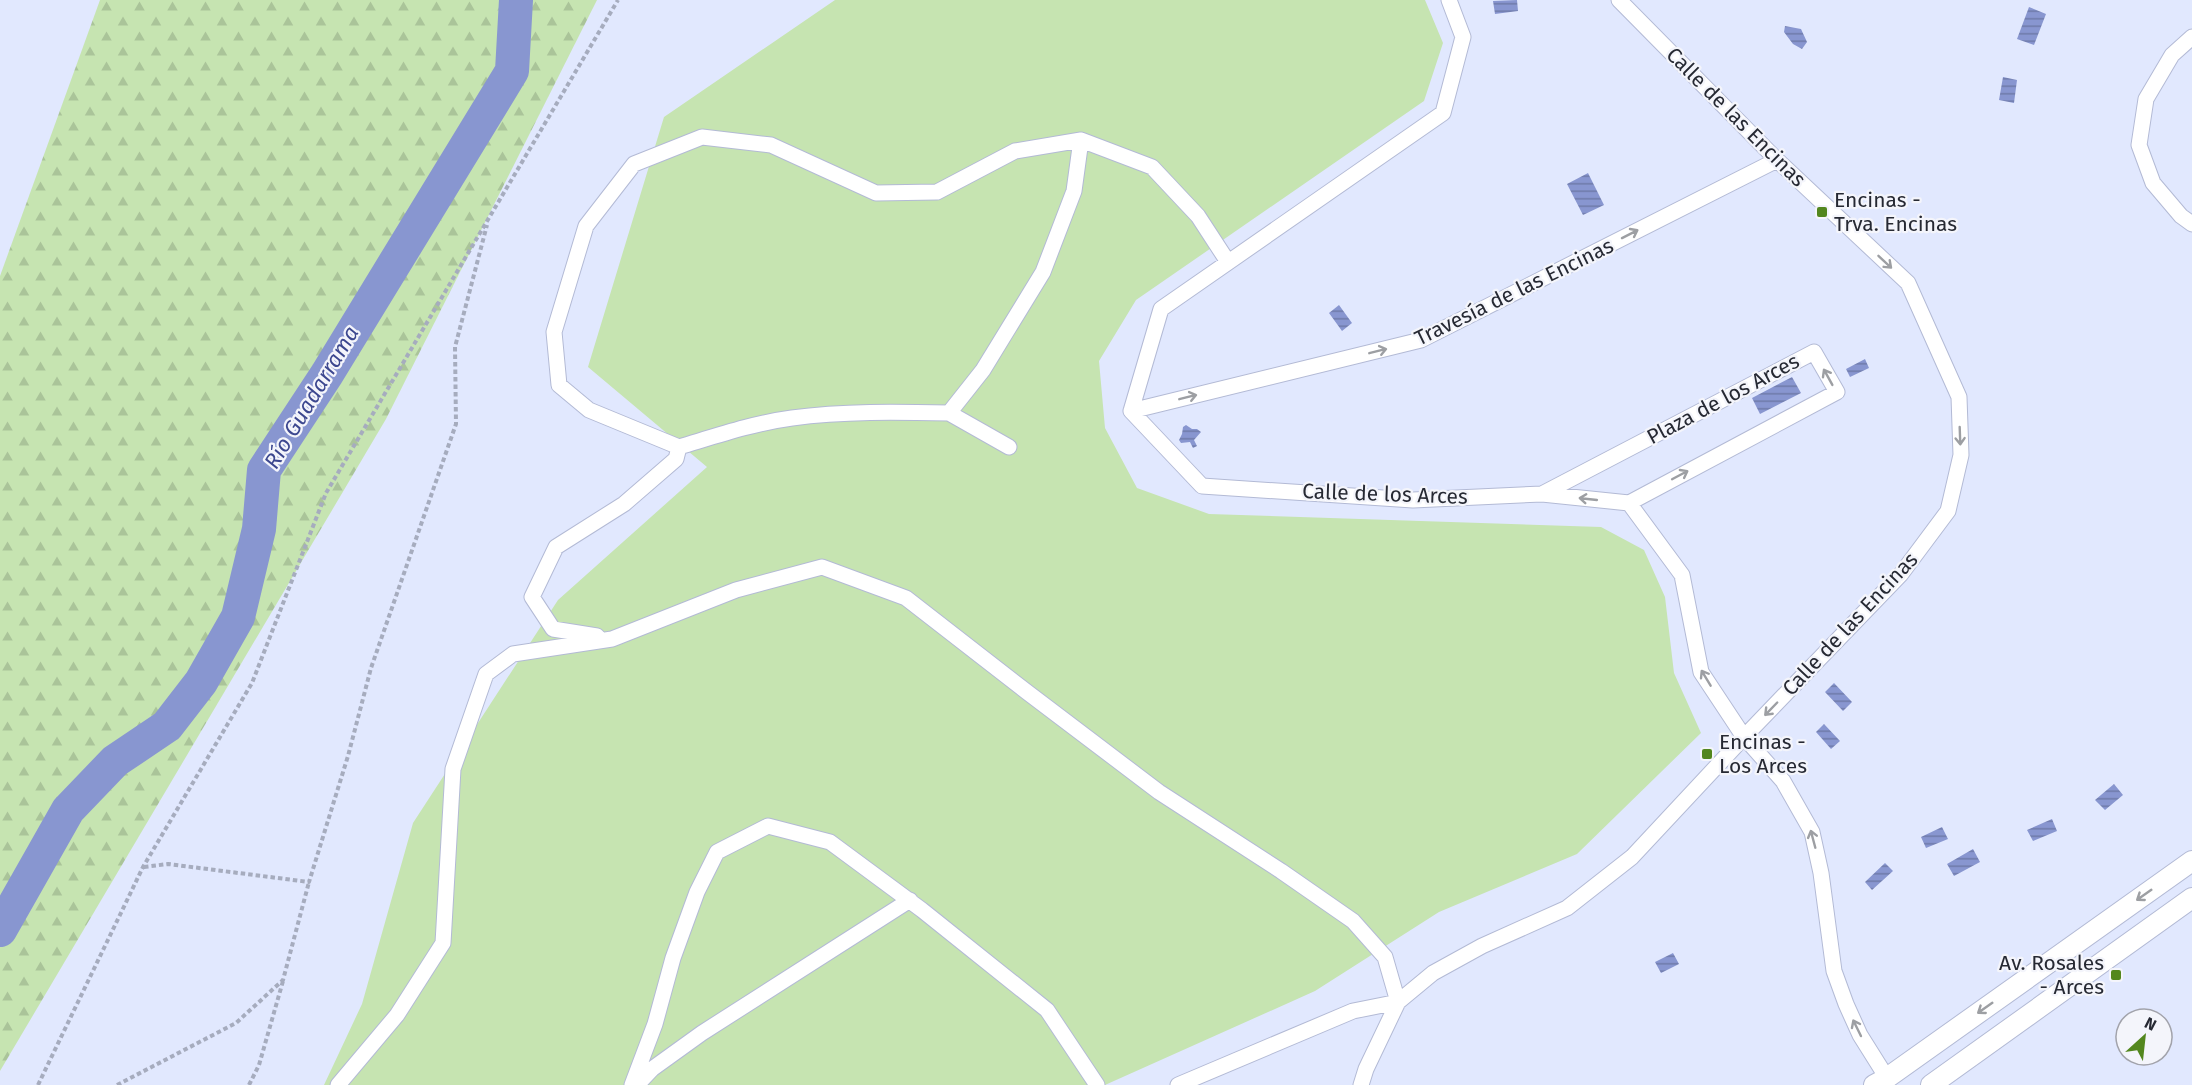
<svg xmlns="http://www.w3.org/2000/svg" width="2192" height="1085" font-family="'Fira Sans',sans-serif">
	<style>
		.grass { fill: #c6e4b1 }
		.forest { fill: url(#forest-firs) }
		.water { fill: url(#water-rules) }
		.lines { fill: none; stroke-linecap: round; stroke-linejoin: round }
		.river { stroke: #8896d0; stroke-width: 34 }
		.minor-casing { stroke: #b3bad5; stroke-width: 17 }
		.tertiary-casing { stroke: #b3bad5; stroke-width: 22 }
		.path { stroke: #a6acbe; stroke-width: 4; stroke-dasharray: 4.5 3; stroke-linecap: butt }
		.minor { stroke: #fff; stroke-width: 15 }
		.tertiary { stroke: #fff; stroke-width: 20 }
		.oneway { stroke: #9d9fa3 }
		.poi-dot { fill: #53871e; stroke: #f4f5fb; stroke-width: 2 }
		.labels { text-anchor: middle; stroke-width: 4.5; stroke-linejoin: round; paint-order: stroke }
		.street-label { font-size: 21px; fill: #262933; stroke: #f4f5fb }
		.poi-label { font-size: 21px; fill: #262933; stroke: #f4f5fb; text-anchor: start }
		.water-label { font-size: 22px; font-style: italic; fill: #3c478f; stroke: #f4f5fb }
	</style>
	<defs>
		<pattern id="forest-firs" width="22" height="20" patternUnits="userSpaceOnUse" patternTransform="scale(1.5)"><rect width="22" height="20" fill="#c6e4b1"/><path d="M5 1l3.5 6h-7zM16 11l3.5 6h-7z" fill="#aac499"/></pattern>
		<pattern id="water-rules" width="6" height="5" patternUnits="userSpaceOnUse" patternTransform="scale(1.5)"><rect width="6" height="5" fill="#8896d0"/><path d="M0 2.5h6" fill="none" stroke="#6f7aa9"/></pattern>
	</defs>
	<rect width="100%" height="100%" fill="#e1e8fe"/>
	<!-- grass -->
	<path class="grass" d="M835,0h590l18,43 -19,58 -288,199 -37,61 6,67 32,60 72,26 392,13 43,23 21,47 9,76 27,60 -124,121 -138,58 -124,79 -210,94h-781l38,-81 51,-181 145,-223 149,-133 -119,-100 76,-250z"/>
	<!-- forest -->
	<path class="forest" d="M100,0h497l-211,419 -386,652v-795z"/>
	<!-- water -->
	<path class="water" d="M1517,0l1,11 -23,3 -2,-13z
		M2029,7l17,7 -12,31 -17,-6z
		M1785,26l16,3 6,13 -5,7 -9,-5 -9,-12z
		M2003,77l14,3 -3,23 -15,-3z
		M1588,173l16,32 -21,10 -16,-31z
		M1339,305l13,18 -10,8 -13,-18z
		M1865,359l4,9 -19,9 -4,-8z
		M1792,377l9,16 -41,21 -8,-16z
		M1186,425l6,4h5l4,3 -7,8 3,6 -4,2 -3,-6 -9,1 -2,-3 3,-6 1,-7z
		M1834,683l18,19 -9,9 -18,-19z
		M1824,724l16,17 -9,8 -15,-17z
		M2114,784l9,11 -18,15 -10,-10z
		M2052,819l5,12 -24,10 -6,-11z
		M1942,827l6,12 -22,9 -5,-11z
		M1973,849l7,13 -26,14 -7,-12z
		M1885,863l8,8 -21,19 -7,-8z
		M1673,953l6,11 -18,9 -6,-11z"/>
	<g class="lines">
		<!-- river -->
		<path class="river" d="M0,930l68,-120 47,-49 52,-35 34,-44 37,-65 21,-88 5,-59 63,-96 185,-303 4,-71"/>
		<defs>
			<path id="minor" d="M1449,0l14,37 -20,76 -282,196 -30,102 71,75 211,14 129,-6 87,9 53,72 19,97 43,65 39,44 29,51 9,41 13,98 12,33 14,31 27,43
				M2192,37l-20,18 -26,44 -7,46 14,38 28,33 11,8
				M1131,411l290,-71 356,-180
				M949,413l60,34
				M679,447c37,-11 75,-24 113,-29 52,-7 104,-6 157,-5l34,-43 60,-98 31,-81 7,-51
				M1542,494l272,-142 23,40 -208,111
				M597,636l-44,-7 -21,-32 24,-50 68,-43 52,-45 3,-12 -90,-37 -30,-25 -5,-53 32,-106 48,-62 68,-27 69,8 105,48 61,-1 78,-41 66,-11 71,27 46,49 30,46
				M338,1085l59,-70 46,-72 10,-174 33,-95 27,-20 99,-15 124,-49 86,-23 84,31 121,94 132,100 122,79 72,50 32,36 13,45 -45,9 -175,74
				M632,1085l23,-61 18,-66 24,-66 20,-40 51,-26 62,16 92,68 125,100 50,75
				M637,1085l15,-16 50,-36 208,-133
				M1361,1085l5,-16 32,-67 35,-29 49,-27 85,-38 65,-51 112,-120 157,-163 47,-63 13,-56 -2,-58 -51,-114 -131,-123 -158,-160"/>
			<path id="tertiary" d="M1874,1085l13,-7 305,-217
				M1931,1085l261,-187"/>
		</defs>
		<!-- minor casing -->
		<use href="#minor" class="minor-casing"/>
		<!-- tertiary casing -->
		<use href="#tertiary" class="tertiary-casing"/>
		<!-- path -->
		<path class="path" d="M144,867l24,-3 141,18 39,-126 23,-88 85,-244 -1,-77 32,-122
			M38,1085l105,-218 109,-184 74,-190 292,-493
			M117,1085l119,-62 47,-43 26,-98
			M249,1085l10,-20 24,-84"/>
		<!-- minor -->
		<use href="#minor" class="minor"/>
		<!-- tertiary -->
		<use href="#tertiary" class="tertiary"/>
	</g>
	<!-- one-way arrows -->
	<defs><path id="oneway-shaft" d="M-6 0H5M1.5-3L5.5 0L1.5 3" fill="none" stroke-width="1.6" stroke-linecap="round" stroke-linejoin="round" transform="scale(1.5)"/></defs>
	<g class="oneway">
		<use href="#oneway-shaft" transform="translate(1630 234) rotate(-27)"/>
		<use href="#oneway-shaft" transform="translate(1885 262) rotate(43)"/>
		<use href="#oneway-shaft" transform="translate(1378 351) rotate(-14)"/>
		<use href="#oneway-shaft" transform="translate(1828 377) rotate(-119)"/>
		<use href="#oneway-shaft" transform="translate(1188 397) rotate(-14)"/>
		<use href="#oneway-shaft" transform="translate(1960 436) rotate(88)"/>
		<use href="#oneway-shaft" transform="translate(1680 475) rotate(-28)"/>
		<use href="#oneway-shaft" transform="translate(1588 499) rotate(-174)"/>
		<use href="#oneway-shaft" transform="translate(1706 678) rotate(-121)"/>
		<use href="#oneway-shaft" transform="translate(1771 709) rotate(134)"/>
		<use href="#oneway-shaft" transform="translate(1813 839) rotate(-105)"/>
		<use href="#oneway-shaft" transform="translate(2144 895) rotate(145)"/>
		<use href="#oneway-shaft" transform="translate(1985 1008) rotate(145)"/>
		<use href="#oneway-shaft" transform="translate(1857 1028) rotate(-116)"/>
	</g>
	<!-- markers -->
	<g class="poi-dot">
		<rect x="1816" y="206" width="12" height="12" rx="3"/>
		<rect x="1701" y="748" width="12" height="12" rx="3"/>
		<rect x="2110" y="969" width="12" height="12" rx="3"/>
	</g>
	<g class="labels">
		<!-- street labels -->
		<g class="street-label">
			<text transform="translate(1736 117) rotate(45)" y="7">Calle de las Encinas</text>
			<text transform="translate(1514 292) rotate(-26)" y="7">Travesía de las Encinas</text>
			<text transform="translate(1723 399) rotate(-28)" y="7">Plaza de los Arces</text>
			<text transform="translate(1385 494) rotate(2)" y="7">Calle de los Arces</text>
			<text transform="translate(1850 624) rotate(-47)" y="7">Calle de las Encinas</text>
		</g>
		<!-- poi labels -->
		<g class="poi-label">
			<text x="1834" y="207">Encinas -<tspan x="1834" dy="24">Trva. Encinas</tspan></text>
			<text x="1719" y="749">Encinas -<tspan x="1719" dy="24">Los Arces</tspan></text>
			<text x="2104" y="970" text-anchor="end">Av. Rosales<tspan x="2104" dy="24">- Arces</tspan></text>
		</g>
		<!-- water labels -->
		<g class="water-label">
			<text transform="translate(311 397) rotate(-59)" y="8">Río Guadarrama</text>
		</g>
	</g>
	<!-- north arrow -->
	<g transform="translate(2144 1037) rotate(27)"><circle r="28" fill="#f4f5fb" stroke="#a2a3ab" stroke-width="1.5"/>
	<path d="M0-4.5L10 22L0 15L-10 22Z" fill="#53871e"/>
	<text y="-9" font-size="16" font-weight="bold" text-anchor="middle" fill="#262933">N</text>
	</g>
</svg>
